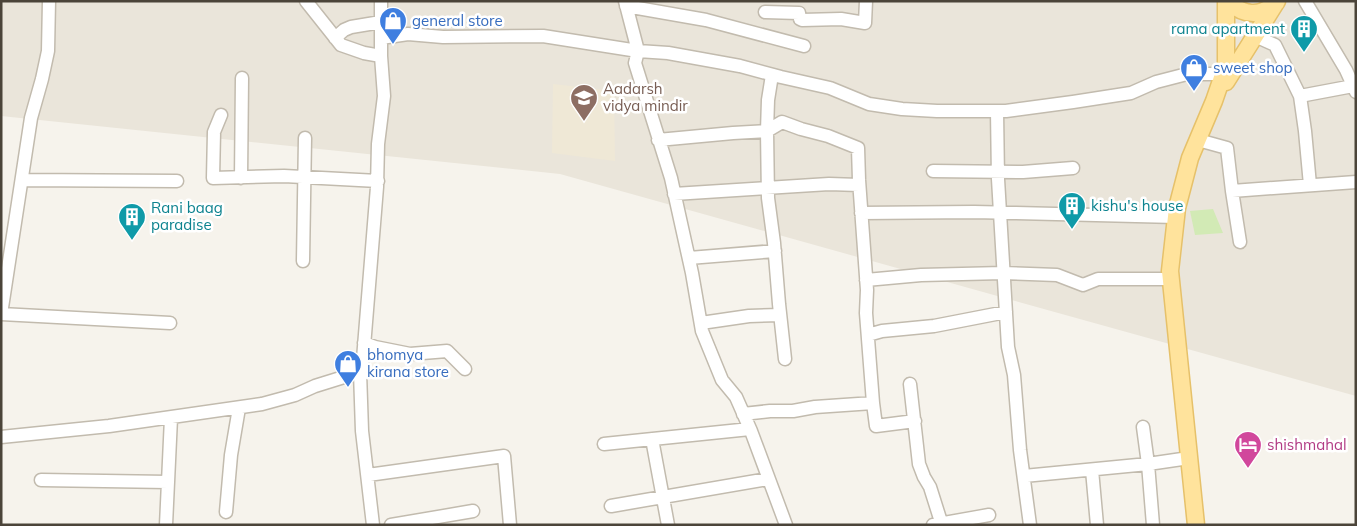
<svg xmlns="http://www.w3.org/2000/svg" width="1357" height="526" font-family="Mulish,sans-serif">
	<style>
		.residential { fill: #eae5da }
		.education { fill: #efe8d6 }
		.green { fill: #d2eab5 }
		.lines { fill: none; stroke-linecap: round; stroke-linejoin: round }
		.minor-casing { stroke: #c2bbae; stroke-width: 15 }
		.major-casing { stroke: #e6c16a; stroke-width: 19 }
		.minor { stroke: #fff; stroke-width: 12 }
		.major { stroke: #ffe39c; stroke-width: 16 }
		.labels { text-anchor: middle; stroke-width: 5; stroke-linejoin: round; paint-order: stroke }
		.shop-label { font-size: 15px; fill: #366cbe; stroke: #fff; text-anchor: start }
		.culture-label { font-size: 15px; fill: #0d838f; stroke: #fff; text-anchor: start }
		.education-label { font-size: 15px; fill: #785e54; stroke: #fff; text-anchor: start }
		.hotel-label { font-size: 15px; fill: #b23c85; stroke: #fff; text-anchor: start }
	</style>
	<rect width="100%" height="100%" fill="#f6f3ec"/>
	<!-- residential -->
	<path class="residential" d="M1,1h1355v395l-796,-222 -559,-58z"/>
	<!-- education -->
	<path class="education" d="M553,84l61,7 1,70 -63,-8z"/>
	<!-- green -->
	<path class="green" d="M1213,209l10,24 -28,2 -5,-24z"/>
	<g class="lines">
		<defs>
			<path id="minor" d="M49,1l-1,50 -6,28 -11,39 -30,196 169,9
				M306,1l35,44 23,8 17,3
				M1305,1l41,69 10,22
				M626,6l80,14 98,26
				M765,12l34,1 1,6 2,1 39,-1 24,4 1,-22
				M1255,36l20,9 25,51
				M335,38l9,-8 7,-3 30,-5
				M381,38l27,-4 35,3 100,-1 95,15 -13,-50
				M772,75l-4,25 -1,31 1,67 6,45 5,61 6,55
				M997,111l1,68 10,168 6,28 6,75 10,75
				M221,115l-7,17 -1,46 71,-2 94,5
				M658,140l75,-7 34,-2 15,-9 19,7 27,7 30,12 1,32 8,110 -1,23 7,90 -58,4 -22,4h-23l-27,3
				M1198,140l29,8 5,43 124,-9
				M933,171l90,1 50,-4
				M241,178l1,-100
				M22,180l155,1
				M1310,185l-5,-54 -5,-35 53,-10
				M1232,191l8,51
				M674,194l155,-10 30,1
				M861,213l113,-1 202,5
				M689,258l86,-7
				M303,261l2,-123
				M866,280l55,-5 82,-2 54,2 26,10 15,-6h73
				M701,323l48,-7 31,-1
				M868,335l14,-4 52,-5 72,-14
				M364,343l11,4 35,7 37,-3 18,18
				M360,372l2,59 11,94
				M910,384l9,80 5,13 6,10 12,38
				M873,403l3,23 39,-5
				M1143,427l5,37 5,61
				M1,437l108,-11 153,-22 33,-9 20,-9 45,-14 3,-13 14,-172 1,-43 6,-48 -3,-40v-55
				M652,439l16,86
				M604,444l146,-15
				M1092,470l5,55
				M368,475l136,-19 6,69
				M1024,476l124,-12 41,-6
				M41,480l127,2
				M611,506l157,-27
				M226,512l5,-57 8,-47
				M166,525l5,-107
				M391,525l82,-14
				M786,525l-35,-94 -15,-34 -14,-17 -20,-49 -10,-58 -21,-95 -36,-115 3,-12 30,2 72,13 41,11 49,11 39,16 33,5 35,2h69l67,-9 58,-9 25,-11 31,-8h36
				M933,525l56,-10"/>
			<path id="major" d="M1227,1c16,14 32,17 49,2
				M1226,82l51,-81
				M1196,525l-26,-254 7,-63 13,-50 24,-57 12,-35v-65"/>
		</defs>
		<!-- minor casing -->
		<use href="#minor" class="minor-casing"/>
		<!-- major casing -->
		<use href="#major" class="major-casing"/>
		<!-- minor -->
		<use href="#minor" class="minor"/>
		<!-- major -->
		<use href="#major" class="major"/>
	</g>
	<!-- icons -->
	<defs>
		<symbol id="shop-pin" viewBox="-11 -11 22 30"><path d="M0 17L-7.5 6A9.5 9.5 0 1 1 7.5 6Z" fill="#3f7fe0" stroke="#fff"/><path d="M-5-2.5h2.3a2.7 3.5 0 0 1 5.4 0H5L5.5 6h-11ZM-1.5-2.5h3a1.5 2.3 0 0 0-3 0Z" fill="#fff"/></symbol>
		<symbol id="building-pin" viewBox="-11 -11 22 30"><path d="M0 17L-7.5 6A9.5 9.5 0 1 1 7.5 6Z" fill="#0f9aa8" stroke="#fff"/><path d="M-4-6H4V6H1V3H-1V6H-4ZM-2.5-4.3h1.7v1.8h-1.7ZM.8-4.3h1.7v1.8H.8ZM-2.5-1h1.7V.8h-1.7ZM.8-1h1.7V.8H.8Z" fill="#fff"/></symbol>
		<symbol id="school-pin" viewBox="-11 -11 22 30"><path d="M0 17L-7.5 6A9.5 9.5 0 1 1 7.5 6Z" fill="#8d6e63" stroke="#fff"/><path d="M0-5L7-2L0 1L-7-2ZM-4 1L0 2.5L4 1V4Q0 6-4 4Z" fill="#fff"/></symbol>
		<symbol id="hotel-pin" viewBox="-11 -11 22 30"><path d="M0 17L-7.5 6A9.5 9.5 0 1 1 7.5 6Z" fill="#d1479c" stroke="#fff"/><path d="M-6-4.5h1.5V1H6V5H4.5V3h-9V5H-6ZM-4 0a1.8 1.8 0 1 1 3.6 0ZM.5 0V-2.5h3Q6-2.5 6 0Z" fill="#fff"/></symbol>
	</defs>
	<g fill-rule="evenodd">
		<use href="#shop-pin" x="377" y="5" width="32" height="43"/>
		<use href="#building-pin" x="1288" y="13" width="32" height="43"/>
		<use href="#shop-pin" x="1178" y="52" width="32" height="43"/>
		<use href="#school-pin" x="568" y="82" width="32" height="43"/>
		<use href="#building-pin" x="1056" y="190" width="32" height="43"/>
		<use href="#building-pin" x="116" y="201" width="32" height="43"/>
		<use href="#shop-pin" x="332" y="348" width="32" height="43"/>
		<use href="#hotel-pin" x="1232" y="429" width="32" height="43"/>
	</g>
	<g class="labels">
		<!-- shop labels -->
		<g class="shop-label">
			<text x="412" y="26">general store</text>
			<text x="1213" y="73">sweet shop</text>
			<text x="367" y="360">bhomya<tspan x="367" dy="17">kirana store</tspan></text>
		</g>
		<!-- culture labels -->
		<g class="culture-label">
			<text x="1285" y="34" text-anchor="end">rama apartment</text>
			<text x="1091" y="211">kishu's house</text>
			<text x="151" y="213">Rani baag<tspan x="151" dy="17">paradise</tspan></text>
		</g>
		<!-- education labels -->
		<g class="education-label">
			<text x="603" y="94">Aadarsh<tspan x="603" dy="17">vidya mindir</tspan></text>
		</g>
		<!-- hotel labels -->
		<g class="hotel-label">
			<text x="1267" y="450">shishmahal</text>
		</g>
	</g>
	<!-- border -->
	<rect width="1357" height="526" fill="none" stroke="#4b4439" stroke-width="5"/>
</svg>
